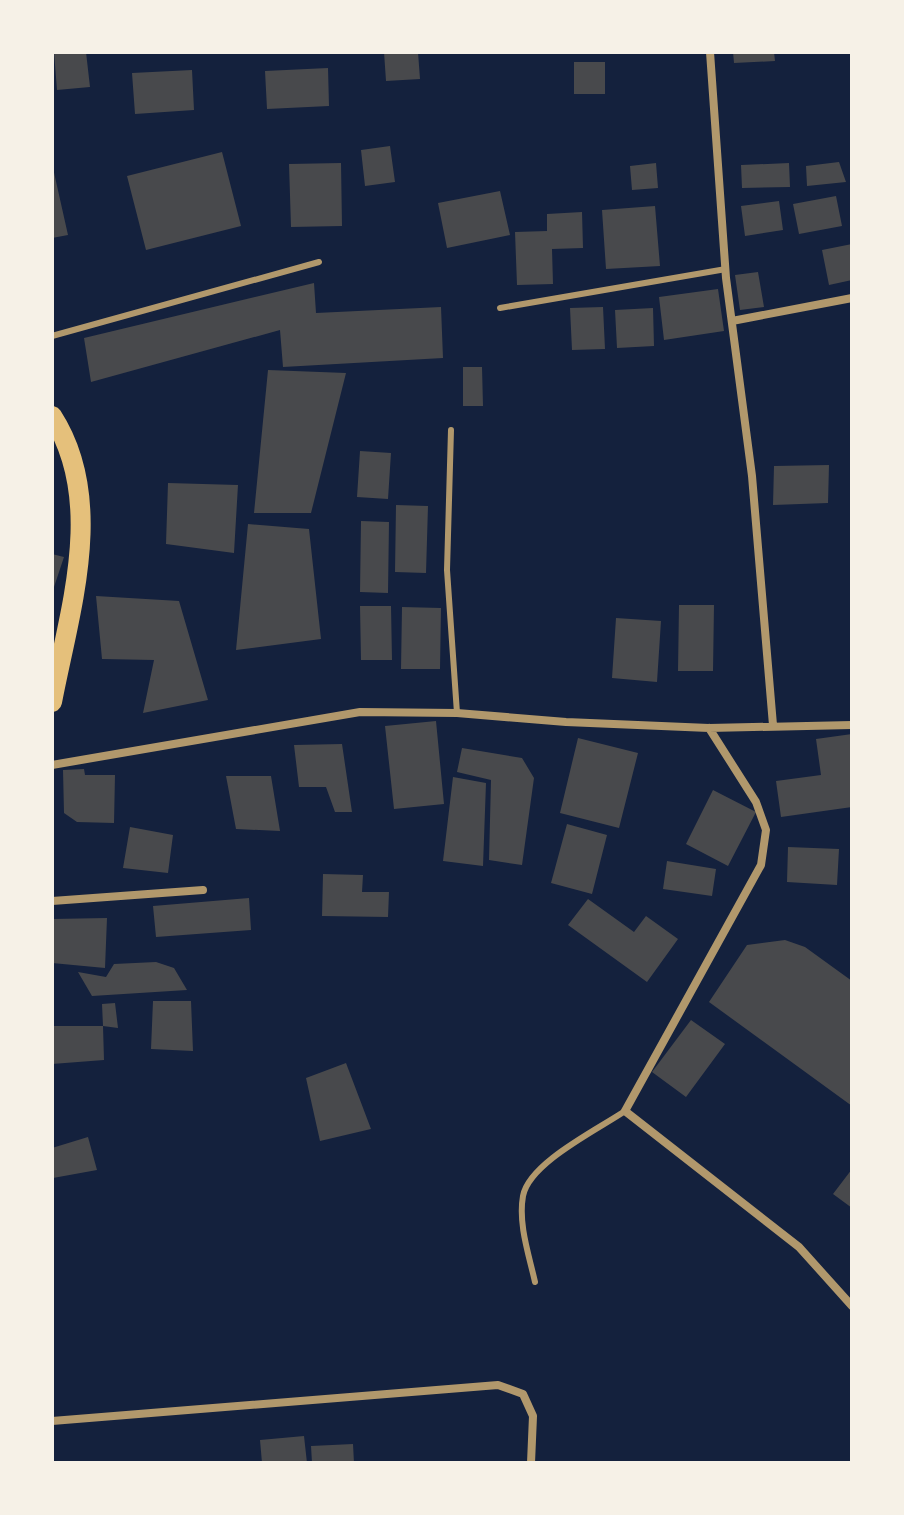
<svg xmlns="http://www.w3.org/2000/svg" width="904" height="1515" font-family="Helvetica,sans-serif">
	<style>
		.building { fill: #48494c }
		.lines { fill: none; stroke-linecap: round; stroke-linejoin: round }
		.service { stroke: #b1986c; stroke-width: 6 }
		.minor { stroke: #b1986c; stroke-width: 8 }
		.primary { stroke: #e5c07b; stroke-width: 20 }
	</style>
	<rect width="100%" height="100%" fill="#14213d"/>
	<!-- building -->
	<path class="building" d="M54,52h32l4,35 -33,3z
		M384,52h34l2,27 -34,2z
		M733,52h41l1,9 -41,2z
		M574,62h31v32h-31z
		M328,68l1,38 -62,3 -2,-38z
		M192,70l2,40 -59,4 -3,-41z
		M390,146l5,36 -30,4 -4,-36z
		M222,152l19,74 -95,24 -19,-74z
		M839,162l7,20 -39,4 -1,-20z
		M341,163l1,63 -51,1 -2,-63z
		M656,163l2,25 -26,2 -2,-24z
		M789,163l1,24 -48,1 -1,-23z
		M53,168l15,67 -16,3v-69z
		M500,191l10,44 -63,13 -9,-45z
		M836,196l6,30 -43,8 -6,-30z
		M779,201l4,29 -38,6 -4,-30z
		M655,206l5,60 -54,3 -4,-59z
		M582,212l1,36 -31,1 1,35 -36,1 -2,-53 32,-1v-17z
		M852,244v36l-23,5 -7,-35z
		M758,272l6,35 -24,3 -5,-35z
		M314,283l2,30 125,-6 2,51 -160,9 -3,-37 -189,52 -7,-44z
		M718,289l6,42 -60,9 -5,-43z
		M603,307l2,42 -33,1 -2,-42z
		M653,308l1,38 -37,2 -2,-38z
		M463,367h19l1,39h-20z
		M268,370l78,3 -35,140h-57z
		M360,451l31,2 -3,46 -31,-2z
		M829,465l-1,38 -55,2 1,-39z
		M168,483l70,2 -4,68 -68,-9z
		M396,505l32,1 -2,67 -31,-1z
		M361,521l28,1 -1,71 -28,-1z
		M248,524l61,5 12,110 -85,11z
		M52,554l12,3 -11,33h-1z
		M96,596l83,5 29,99 -65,13 11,-53 -52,-1z
		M679,605h35l-1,66h-35z
		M360,606h31l1,54h-31z
		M402,607l39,1 -1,61h-39z
		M616,618l45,3 -4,61 -45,-4z
		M436,721l8,83 -50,5 -9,-83z
		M852,734v73l-71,10 -5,-36 45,-6 -5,-36z
		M578,738l60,15 -19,75 -59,-15z
		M342,744l10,68h-17l-9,-25h-27l-5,-42z
		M462,748l60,10 12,20 -12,87 -33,-5 2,-80 -34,-8z
		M84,769l1,6h30l-1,48 -37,-1 -13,-9 -1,-43z
		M226,776h45l9,55 -44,-2z
		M453,777l33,6 -3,83 -40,-5z
		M713,790l43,22 -28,54 -42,-22z
		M567,824l40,11 -15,59 -41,-11z
		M130,827l43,8 -5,38 -45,-5z
		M788,847l51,2 -2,36 -50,-3z
		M667,861l49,8 -4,27 -49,-7z
		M323,874l40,1 -1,17h27l-1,25 -66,-1z
		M249,898l2,32 -95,7 -3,-31z
		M588,899l46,33 12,-16 32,23 -31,43 -79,-57z
		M107,918l-2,50 -53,-5v-44z
		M785,940l20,7 47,34v125l-143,-104 38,-57z
		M156,962l18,6 13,22 -95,6 -14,-24 28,5 8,-13z
		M153,1001h38l2,50 -42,-2z
		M115,1003l3,25 -15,-2 -1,-22z
		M691,1020l34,24 -39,53 -34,-25z
		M52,1026h51l1,34 -52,4z
		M346,1063l25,66 -51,12 -14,-63z
		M88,1137l9,33 -44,8 -1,-30z
		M852,1169v39l-19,-14z
		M304,1436l3,27h-45l-2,-23z
		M353,1444l1,19h-42l-1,-17z"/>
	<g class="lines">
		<!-- service -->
		<path class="service" d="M500,308l226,-39
			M52,336l267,-74
			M451,430l-4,140 10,143
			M535,1282c-6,-27 -17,-58 -12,-86 6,-33 74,-66 102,-85"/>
		<!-- minor -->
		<path class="minor" d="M710,52l16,226 26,198 21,249
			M732,321l120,-23
			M709,728l47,74 10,28 -5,35 -136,246 174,136 53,59
			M52,765l308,-53 97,1 109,9 143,6 143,-3
			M52,901l151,-11
			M52,1421l446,-36 25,9 10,22 -2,47"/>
		<!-- primary -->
		<path class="primary" d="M52,416c55,85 17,196 0,286"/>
	</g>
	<!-- border -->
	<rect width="904" height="1515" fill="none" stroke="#f6f1e7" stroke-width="108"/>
</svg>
